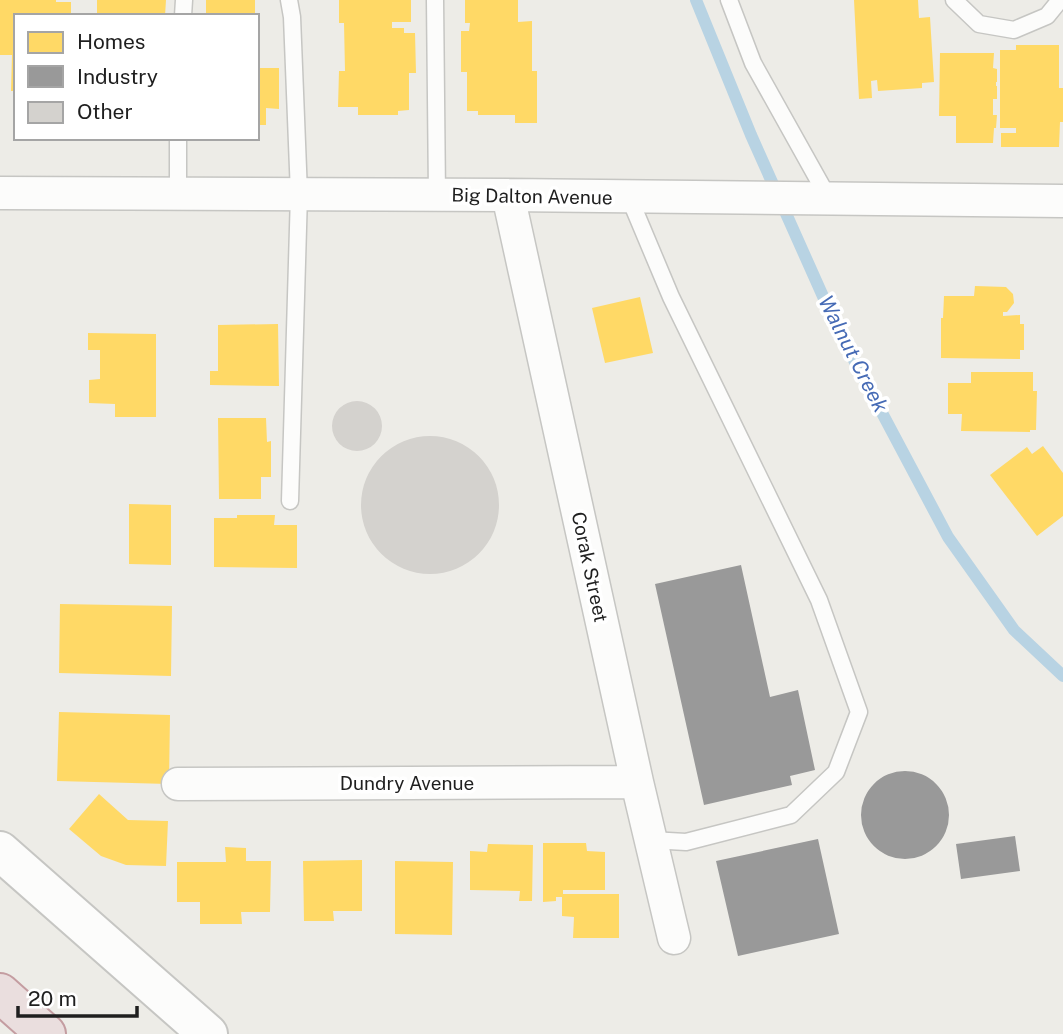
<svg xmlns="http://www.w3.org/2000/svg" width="1063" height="1034" font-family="'Public Sans',sans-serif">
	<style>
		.homes { fill: #ffd966 }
		.industry { fill: #999 }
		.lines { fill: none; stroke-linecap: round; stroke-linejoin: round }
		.stream { stroke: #b8d3e3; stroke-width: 12 }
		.building { fill: #d4d2ce }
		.service-casing { stroke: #c6c6c3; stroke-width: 19 }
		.minor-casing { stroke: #c6c6c3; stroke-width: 35 }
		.tertiary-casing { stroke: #c6c6c3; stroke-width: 42 }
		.motorway-casing { stroke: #c49da1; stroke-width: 42 }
		.service { stroke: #fcfcfb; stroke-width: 16 }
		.minor { stroke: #fcfcfb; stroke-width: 32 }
		.tertiary { stroke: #fcfcfb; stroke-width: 38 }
		.motorway { stroke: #eadede; stroke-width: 38 }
		.labels { text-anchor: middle; stroke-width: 7; stroke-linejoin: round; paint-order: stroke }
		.street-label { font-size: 19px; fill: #1f1f1f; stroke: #fff }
		.water-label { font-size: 21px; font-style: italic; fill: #456ab5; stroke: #fff }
	</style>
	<rect width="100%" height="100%" fill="#edece7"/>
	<!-- homes -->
	<path class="homes" d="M0,0h56v2h15v14h-55v75h-5l1,-36h-12z
		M97,0h69l-1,16h-68z
		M206,0h49v16h-49z
		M339,0h72v22h-19v6h12v5h11l1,40h-7v37l-11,1v4h-40v-8h-20l1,-36h6l-1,-48h-5z
		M465,0h53v22l14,-1v50h5v52h-22v-8h-37v-4h-11v-39h-6v-41h8l1,-8h-5z
		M854,0h64l1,18 11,-1 4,65 -12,1v5l-44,3 -1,-11 -6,1 1,17 -13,1z
		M1016,45h43v43h4v34h-3l-1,25h-58v-14h15v-5h-16v-78h16z
		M940,53h54l-1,15 4,1v13h-1v4h1v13h-4v16h4l-1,13h-2l-1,15h-37v-27h-17z
		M257,68h22v41l-13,-1v17h-9z
		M975,286l31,1 7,7 1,9 -7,9h-4v4l17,-1v9h4v26h-4v9l-79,-1v-40h2l1,-22h30z
		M640,297l13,56 -48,10 -13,-55z
		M278,324l1,62 -69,-1v-14h8v-46z
		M88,333l68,1v83h-41v-13l-26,-1v-23l11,-1v-29h-12z
		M971,372h62v19h4l-1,39h-6v2l-69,-1 1,-17h-14v-31h23z
		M218,418h48l1,24 4,-1v36h-10v22h-42z
		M1043,446l20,27v43l-26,20 -47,-61 37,-28 5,7z
		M129,504l42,1v60l-42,-1z
		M237,515h38l-1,10h23v43l-83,-1v-49h23z
		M60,604l112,2 -1,70 -112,-3z
		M59,712l111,3 -1,69 -112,-3z
		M99,794l29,26 40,1 -2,45 -40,-1 -25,-9 -32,-27z
		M543,843h43l1,8 18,1v38h-42v4h56v44h-46l1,-21 -12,-1v-19h-6v4l-13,1z
		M488,844l45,1 -1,56h-13l1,-10 -50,-1v-39l17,1z
		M225,847l21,1v13h25l-1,51h-29l1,12h-42v-22h-23v-40h49z
		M362,860v51h-29l1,10h-30l-1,-60z
		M395,861l58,1 -1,73 -57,-1z"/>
	<!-- industry -->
	<path class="industry" d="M741,565l29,132 28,-7 17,80 -25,6 2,9 -88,20 -49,-221z
		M861 815a44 44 0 1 1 88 0a44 44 0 1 1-88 0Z
		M1015,836l5,35 -59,8 -5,-35z
		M818,839l21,95 -101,22 -22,-95z"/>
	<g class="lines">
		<!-- stream -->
		<path class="stream" d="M696,0l55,135 87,195 110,207 66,93 49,46"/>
	</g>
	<!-- building -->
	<path class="building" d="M332 426a25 25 0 1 1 50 0a25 25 0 1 1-50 0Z
		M361 505a69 69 0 1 1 138 0a69 69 0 1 1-138 0Z"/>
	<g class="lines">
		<defs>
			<path id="service" d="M289,0l3,17 7,177 -9,307
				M435,0l2,195
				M729,0l24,63 76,136
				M954,0l25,24 35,6 33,-14 13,-16
				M183,16l1,-16
				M178,194v-56
				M629,197l42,100 148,303 40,112 -23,60 -45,43 -105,27 -35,-2"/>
			<path id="minor" d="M0,193l508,2 555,6
				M508,195l129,587 37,156
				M178,784l459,-2"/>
			<path id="tertiary" d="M0,851l208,183"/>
			<path id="motorway" d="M0,993l46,41"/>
		</defs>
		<!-- service casing -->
		<use href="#service" class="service-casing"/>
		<!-- minor casing -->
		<use href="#minor" class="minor-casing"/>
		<!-- tertiary casing -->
		<use href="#tertiary" class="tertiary-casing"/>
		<!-- motorway casing -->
		<use href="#motorway" class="motorway-casing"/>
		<!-- service -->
		<use href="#service" class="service"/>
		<!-- minor -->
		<use href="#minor" class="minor"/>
		<!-- tertiary -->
		<use href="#tertiary" class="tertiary"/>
		<!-- motorway -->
		<use href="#motorway" class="motorway"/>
	</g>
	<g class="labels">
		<!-- street labels -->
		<g class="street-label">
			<text transform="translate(532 196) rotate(1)" y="7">Big Dalton Avenue</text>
			<text transform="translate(590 567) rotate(78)" y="7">Corak Street</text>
			<text x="407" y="790">Dundry Avenue</text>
		</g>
		<!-- water labels -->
		<g class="water-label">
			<text transform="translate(853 354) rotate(63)" y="7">Walnut Creek</text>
		</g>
	</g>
	<!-- legend -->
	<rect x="14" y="14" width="245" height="126" fill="#ffffff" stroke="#a5a5a5" stroke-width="2"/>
	<rect x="28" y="32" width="35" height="21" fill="#ffd966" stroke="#a5a5a5" stroke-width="2"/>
	<text x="77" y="49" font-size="21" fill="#1f1f1f">Homes</text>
	<rect x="28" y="66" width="35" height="21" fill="#999999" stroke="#a5a5a5" stroke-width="2"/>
	<text x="77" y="84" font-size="21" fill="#1f1f1f">Industry</text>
	<rect x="28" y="102" width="35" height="21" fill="#d4d2ce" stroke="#a5a5a5" stroke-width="2"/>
	<text x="77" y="119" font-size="21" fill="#1f1f1f">Other</text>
	<!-- scale -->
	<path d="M18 1006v10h119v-10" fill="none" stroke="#1f1f1f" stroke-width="3.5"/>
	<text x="28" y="1006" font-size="21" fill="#1f1f1f" stroke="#ffffff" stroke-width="5" paint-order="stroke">20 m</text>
</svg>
